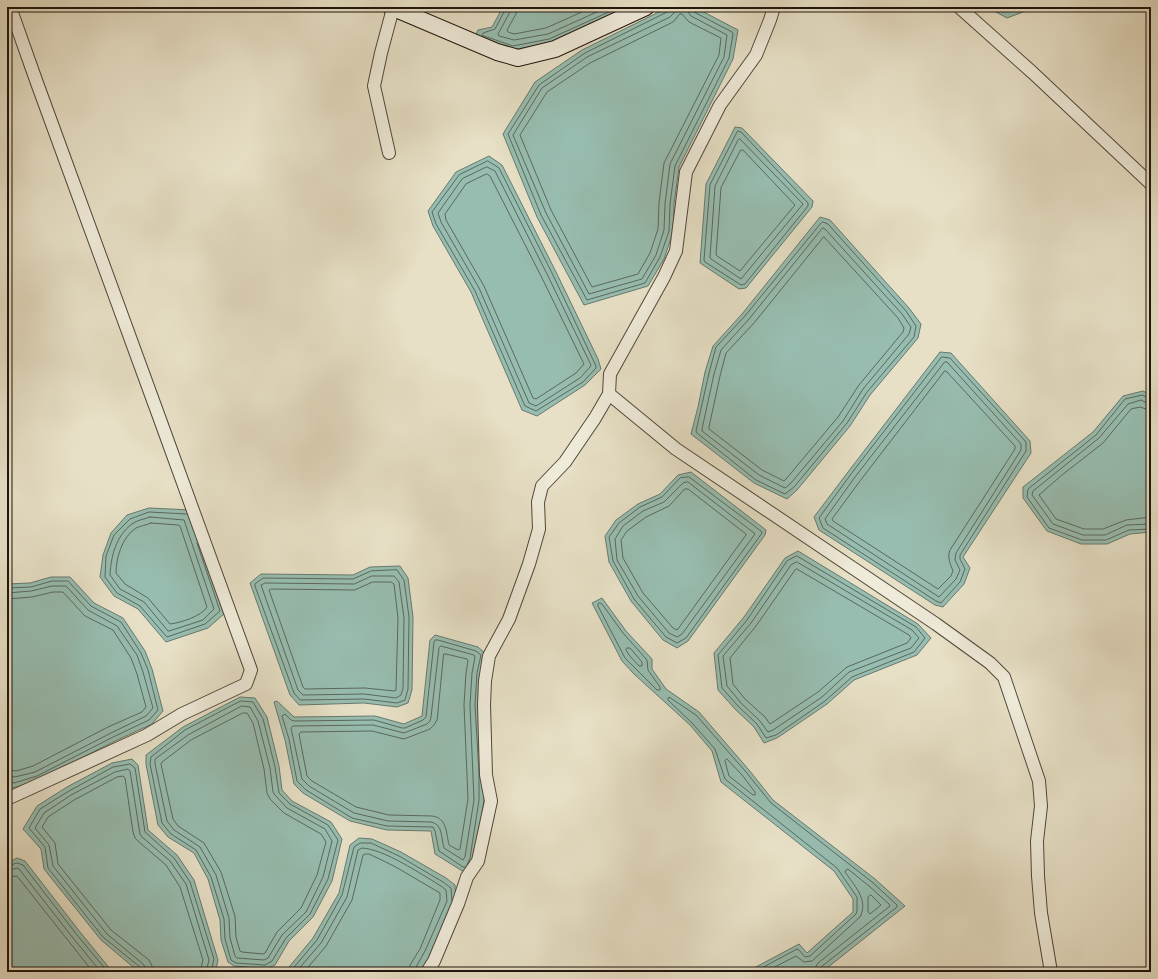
<svg xmlns="http://www.w3.org/2000/svg" width="1158" height="979" font-family="'Libre Bodoni',serif">
	<style>
		.water { fill: #97bdb0; stroke: #67796e }
		.lines { fill: none; stroke-linecap: round; stroke-linejoin: round }
		.shore { stroke: #5a685e; stroke-width: 1 }
		.street-casing { stroke: #50473a; stroke-width: 14 }
		.secondary-casing { stroke: #1e140c; stroke-width: 18 }
		.street { stroke: #efebda; stroke-width: 12 }
		.secondary { stroke: #efebda; stroke-width: 16 }
	</style>
	<rect width="100%" height="100%" fill="#e7e0c6"/>
	<filter id="stains"><feTurbulence type="fractalNoise" baseFrequency=".005" numOctaves="4"/><feColorMatrix values="0 0 0 0 .2 0 0 0 0 .09 0 0 0 0 .02 0 0 0 .5 -.17"/></filter>
	<radialGradient id="worn" r=".72"><stop offset=".6" stop-color="#630" stop-opacity="0"/><stop offset="1" stop-color="#630" stop-opacity=".3"/></radialGradient>
	<!-- water -->
	<path class="water" d="M503,7h127l-79,35 -38,8 -39,-12 4,-8 14,-3z
		M669,7l27,1 42,22 -5,29 -54,108 -5,37 -1,28 -9,27 -16,27 -64,19 -47,-88 -34,-83 32,-52 47,-32z
		M987,7h43l-7,5 -16,6z
		M735,127l7,1 71,73 -1,6 -66,81 -7,1 -39,-26 6,-79z
		M489,156l13,9 54,107 42,87 3,10 -16,16 -48,31 -15,-6 -51,-118 -38,-66 -5,-15 28,-39z
		M820,217l10,3 79,88 12,16 -3,14 -48,57 -20,31 -53,64 -10,9 -33,-16 -63,-49 7,-27 7,-35 8,-26 29,-32z
		M940,352l11,1 79,88 1,12 -68,104 7,11 -6,16 -21,23 -8,-2 -116,-75 -5,-13 34,-45z
		M1143,391l8,4v137l-21,2 -23,10h-26l-34,-13 -24,-33v-11l70,-55 30,-36z
		M691,472l75,58 -1,5 -77,106 -11,7 -14,-8 -32,-39 -22,-39 -4,-26 11,-16 22,-16 22,-10 18,-19z
		M149,508l42,2 34,103 -17,15 -42,14 -28,-33 -24,-13 -14,-19 3,-22 8,-22 16,-18z
		M798,551l120,73 13,14 -14,17 -63,25 -27,24 -50,34 -13,5 -10,-16 -19,-18 -17,-19 -4,-37 30,-36 41,-59z
		M400,566l8,12 5,39 -1,73 -4,13 -11,4 -33,-4 -65,2 -9,-10 -40,-112 11,-9 92,1 17,-8z
		M51,577h19l24,26 29,15 22,33 7,18 11,42 -11,13 -37,17 -77,39 -25,8 -6,-5v-199l23,-1z
		M602,598l24,33 26,28v10l14,20 33,23 50,58 24,30 102,79 30,27 -83,66h-84l18,-5 43,-23 8,9 46,-41v-13l-19,-28 -113,-89 -9,-31 -22,-26 -56,-51 -12,-13 -30,-58z
		M435,635l43,12 7,6 -2,120 1,27 -10,60 -10,12 -29,-18 -4,-23 -44,-1 -37,-9 -47,-28 -9,-9 -9,-44 -11,-38 3,-1 17,16 81,-1 29,8 18,-8 8,-76z
		M240,697l15,1 12,19 12,49 3,24 10,11 39,21 11,17 -10,42 -19,36 -24,24 -14,24 -9,4 -32,-3 -6,-4 -7,-22 -1,-20 -12,-41 -14,-26 -26,-16 -10,-12 -12,-61v-9l37,-28z
		M132,759l6,6 10,65 29,25 17,25 24,80 -2,9 -3,3h-74l-38,-32 -57,-71 -3,-20 -18,-20 14,-23 30,-19 45,-24z
		M359,838l13,1 29,13 45,26 9,7 1,17 -32,70h-139l28,-34 26,-45 11,-48z
		M17,858l8,3 55,71 31,38 3,2h-107v-109z"/>
	<g class="lines">
		<!-- shore -->
		<path class="shore" d="M506,7l-1,3 -10,19 -12,4 -1,2 2,1 29,10 36,-7 71,-32
			M511,7l-1,5 -12,22 1,2 15,4 34,-6 60,-27
			M517,7l-1,7 -9,16 1,2 6,2 32,-6 47,-21
			M670,7l-1,3 -2,2 -82,41 -46,32 -31,49 33,81 46,85 58,-17 15,-26 9,-26 1,-27 5,-38 54,-108 4,-24 -1,-2 -38,-20 -2,-5
			M675,7l-1,6 -4,4 -83,40 -45,31 -29,47 33,78 43,81 53,-15 14,-24 8,-25 1,-26 5,-40 54,-107 3,-22 -36,-19 -3,-4 -1,-5
			M680,14h2l7,8 32,16 -2,17 -55,108 -5,40 -1,26 -8,24 -12,21 -46,13 -41,-77 -31,-75 27,-43 43,-29 83,-41z
			M738,131l3,1 67,71v3l-63,78 -4,1 -36,-23 -1,-2 6,-75z
			M740,139l63,65 -62,75 -30,-20 -1,-1 5,-72 23,-46z
			M741,150h2l52,55 -55,66 -23,-15 -1,-1 5,-67z
			M488,161l11,7 53,105 44,93v2l-13,14 -47,29 -11,-5 -50,-115 -39,-67 -4,-12 27,-37z
			M487,167l8,4 53,105 43,89 -1,2 -10,11 -44,28 -7,-3 -50,-115 -38,-66 -3,-9 24,-34z
			M487,174l3,2 52,102 42,86 -8,9 -40,26 -3,-1 -49,-112 -38,-66 -1,-6 21,-30z
			M823,222l5,2 78,87 10,15 -2,11 -47,55 -20,31 -53,64 -9,7 -29,-14 -59,-47 -1,-2 13,-58 7,-26 29,-31 76,-93z
			M823,228l2,1 77,85 9,13 -2,7 -46,55 -20,32 -52,62 -6,5 -26,-13 -57,-44v-2l12,-55 7,-24 28,-31z
			M824,237l74,81 6,10 -1,4 -44,53 -21,32 -52,62 -2,2 -22,-11 -53,-41v-2l11,-51 6,-23 28,-30z
			M942,357l8,1 76,84v9l-66,104v4l5,10 -5,13 -19,21 -5,-2 -113,-73 -4,-10 32,-44z
			M945,362h2l74,82v6l-65,103 -1,7 5,10 -4,9 -17,18 -112,-73 -2,-5 30,-42z
			M945,371l2,1 68,74v3l-65,101c-3,8 0,13 3,21l-2,5 -13,13 -105,-68 -1,-2 28,-38z
			M1151,399l-9,-4 -17,4 -29,36 -68,54 -1,8 22,31 33,12h24l23,-10 22,-1
			M1151,404l-4,-1 -6,-3 -13,4 -29,34 -66,53 -1,4 21,29 30,11h22l22,-10 24,-1
			M1151,410l-5,-1 -6,-2 -9,2 -28,34 -41,32 -23,20 17,24 28,10h19l23,-9 25,-3
			M689,477l72,54 1,2 -76,105 -9,5 -11,-6 -32,-38 -21,-38 -4,-24 10,-14 21,-16 22,-10 18,-19z
			M688,482l66,51 1,1 -73,100 -5,3 -8,-4 -31,-37 -21,-36 -2,-21 8,-13 20,-15 21,-9 19,-19z
			M685,489h3l58,45v1l-68,94 -1,1 -4,-2 -30,-35 -20,-35 -2,-18 6,-9 19,-14 23,-11z
			M187,514l-38,-2 -19,7 -16,16 -8,21 -1,21 12,16 23,13 27,31 38,-13 15,-13 -23,-68
			M150,517l34,3 30,89 -11,11 -34,11h-1l-24,-29 -24,-13 -10,-14c1,-19 6,-39 22,-51 5,-4 13,-5 18,-7z
			M151,523l27,2 2,1 27,81c-5,9 -27,16 -37,17l-22,-26 -23,-14 -9,-11c0,-15 6,-36 20,-45 4,-2 11,-3 15,-5z
			M797,556l119,71 9,11 -11,14 -62,25 -27,24 -49,34 -10,3 -9,-14 -19,-18 -16,-18 -4,-33 29,-35 40,-59z
			M797,562l115,68 7,8 -8,10 -62,24 -27,25 -49,33 -5,2 -8,-11 -19,-18 -14,-17 -4,-30 28,-33 40,-58z
			M797,569l112,66 2,3 -4,5 -60,24 -29,25 -48,32 -5,-7 -20,-18 -12,-15 -3,-26 26,-32 39,-56z
			M397,570l7,10 5,37 -1,72 -3,11 -8,3 -33,-4 -64,1 -6,-7 -39,-107v-2l8,-6 90,1 18,-8z
			M372,576h22l5,6 5,36 -1,70 -2,7 -5,3 -32,-4 -61,1 -5,-5 -37,-105 4,-2 89,1z
			M373,582h18l3,2 4,34 -2,72 -1,1 -30,-3 -60,1 -2,-2 -34,-97 2,-1 83,1z
			M7,588l24,-1 21,-6h16l23,25 30,16 20,31 7,17 10,40 -9,10 -36,17 -76,39 -23,7 -7,-3
			M7,593l24,-2 21,-5h14l22,24 29,16 20,29 6,17 10,36 -7,8 -35,17 -76,39 -20,5 -8,-2
			M7,599l25,-2 21,-5h10l22,24 28,14 18,28 6,16 9,33 -4,5 -34,15 -75,39 -17,5 -9,-2
			M600,603l2,1 21,29 24,27 1,10 12,17v3h-3l-32,-32 -27,-52v-2z
			M441,646l33,9 1,2 -3,16 -2,32 4,95 -9,57 -2,3 -19,-12c-3,-10 -1,-24 -13,-26l-43,-1 -34,-8 -45,-27 -7,-7 -11,-51 2,-2 80,-1 31,8 23,-9 3,-3 1,-4 8,-69z
			M627,648h3l12,14v4h-3l-10,-11 -3,-5z
			M444,654h2l21,5 1,2 -2,12 -2,32 4,94 -8,50 -2,1 -9,-5c-3,-13 -2,-27 -17,-29l-43,-1 -33,-8 -44,-26 -5,-5 -8,-42 2,-2 71,-1 32,8 26,-10 4,-4 3,-5z
			M241,701l12,1 10,17 12,48 4,26 11,11 38,21 10,15 -10,39 -18,35 -24,24 -14,23 -7,4 -29,-2 -5,-3 -6,-21 -1,-20 -13,-42 -15,-27 -25,-16 -9,-11 -12,-59 1,-7 34,-27z
			M242,706l8,1 8,14 12,47 3,24 2,3 12,13 38,21 7,12 -9,36 -17,35 -24,23 -14,23 -4,2 -27,-2 -2,-2 -5,-18 -1,-20 -13,-43 -16,-28 -26,-17 -7,-9 -12,-57v-5l33,-24z
			M243,713h4l6,10 11,46 3,24 3,6 14,14 37,21 5,8 -9,33 -16,33 -24,24 -12,21 -2,1 -21,-2 -2,-1 -4,-14 -1,-21 -14,-44 -17,-29 -26,-17 -5,-7 -12,-55 1,-2 29,-22z
			M727,759l15,16 13,17v3h-2l-24,-19 -4,-15z
			M467,865l3,-7 9,-58v-27
			M7,866l10,-3 6,2 54,70 31,37
			M465,867h-2l-24,-16 -4,-20 -2,-4 -46,-1 -35,-8 -46,-28 -9,-9 -8,-42 -7,-23 3,-2 6,6 3,1 80,-1 28,8h3l18,-8 3,-3 8,-75 1,-2h3l38,11 5,4 -4,18 -2,32 4,68
			M7,871l10,-3 2,1 54,69 28,34
			M7,877l10,-1 76,96
			M871,895l10,10 -11,9 -2,-2v-15l1,-1z
			M142,972l-2,-5 -37,-30 -55,-69 -3,-21 -16,-19 11,-19 29,-18 44,-24 17,-3 5,4 10,64 29,26 16,24 24,77 -3,13
			M147,972l-1,-4 -3,-4 -36,-30 -54,-68 -4,-21 -14,-17 9,-15 27,-18 44,-23 13,-3 2,2 10,63 2,3 28,24 16,23 23,76 -3,12
			M153,972l-1,-6 -3,-6 -38,-30 -53,-66 -3,-21 -13,-16 6,-10 26,-17 43,-23 6,-1 2,2 8,54 2,6 4,4 27,23 14,22 23,73 -3,12
			M290,972l27,-32 25,-45 12,-48 6,-4h11l28,13 44,26 8,6 1,13
			M296,972l25,-29 26,-46 11,-47 4,-2c22,1 59,26 79,38l5,4 1,11 -22,50 -9,16 -1,5
			M304,972l22,-26 26,-46 11,-45 2,-1h4l25,12 46,27v7l-20,49 -10,16 -1,7
			M752,972l6,-2 39,-21 2,1 6,7 5,-1 46,-42 1,-3v-14l-20,-29 -112,-89 -10,-30 -23,-26 -24,-23v-2l1,-1 27,18 50,57 25,31 101,79 25,23v2l-76,60 -1,5
			M765,972l31,-16 8,6 8,-1 48,-44c9,-17 -6,-32 -15,-45l1,-2 2,-1 21,17 20,18 1,2 -72,57 -3,5v4"/>
		<defs>
			<path id="street" d="M959,7l74,66 118,111
				M389,153l-15,-67 7,-33 11,-41 3,-5
				M609,394l67,55 260,175 54,39 14,14 35,104 2,25 -4,35 1,35 3,37 10,59
				M7,799l140,-64 35,-21 64,-30 5,-14 -93,-256 -121,-331 -27,-76
				M427,972l7,-11 24,-57 9,-27 11,-16 13,-60 -5,-26 -2,-70 1,-24 4,-25 20,-37 20,-55 10,-35 -1,-27 4,-16 23,-24 30,-44 14,-24 1,-20 54,-97 12,-26 10,-79 34,-67 36,-50 14,-35 4,-13"/>
			<path id="secondary" d="M391,7l106,45 21,6 37,-9 91,-42"/>
		</defs>
		<!-- street casing -->
		<use href="#street" class="street-casing"/>
		<!-- secondary casing -->
		<use href="#secondary" class="secondary-casing"/>
		<!-- street -->
		<use href="#street" class="street"/>
		<!-- secondary -->
		<use href="#secondary" class="secondary"/>
	</g>
	<!-- margin -->
	<rect width="1158" height="979" fill="none" stroke="#e7e0c6" stroke-width="24"/>
	<rect x="8" y="8" width="1142" height="963" fill="none" stroke="#1e140c" stroke-width="2"/>
	<rect x="12" y="12" width="1134" height="955" fill="none" stroke="#1e140c"/>
	<rect width="100%" height="100%" filter="url(#stains)"/>
	<rect width="100%" height="100%" fill="url(#worn)"/>
</svg>
